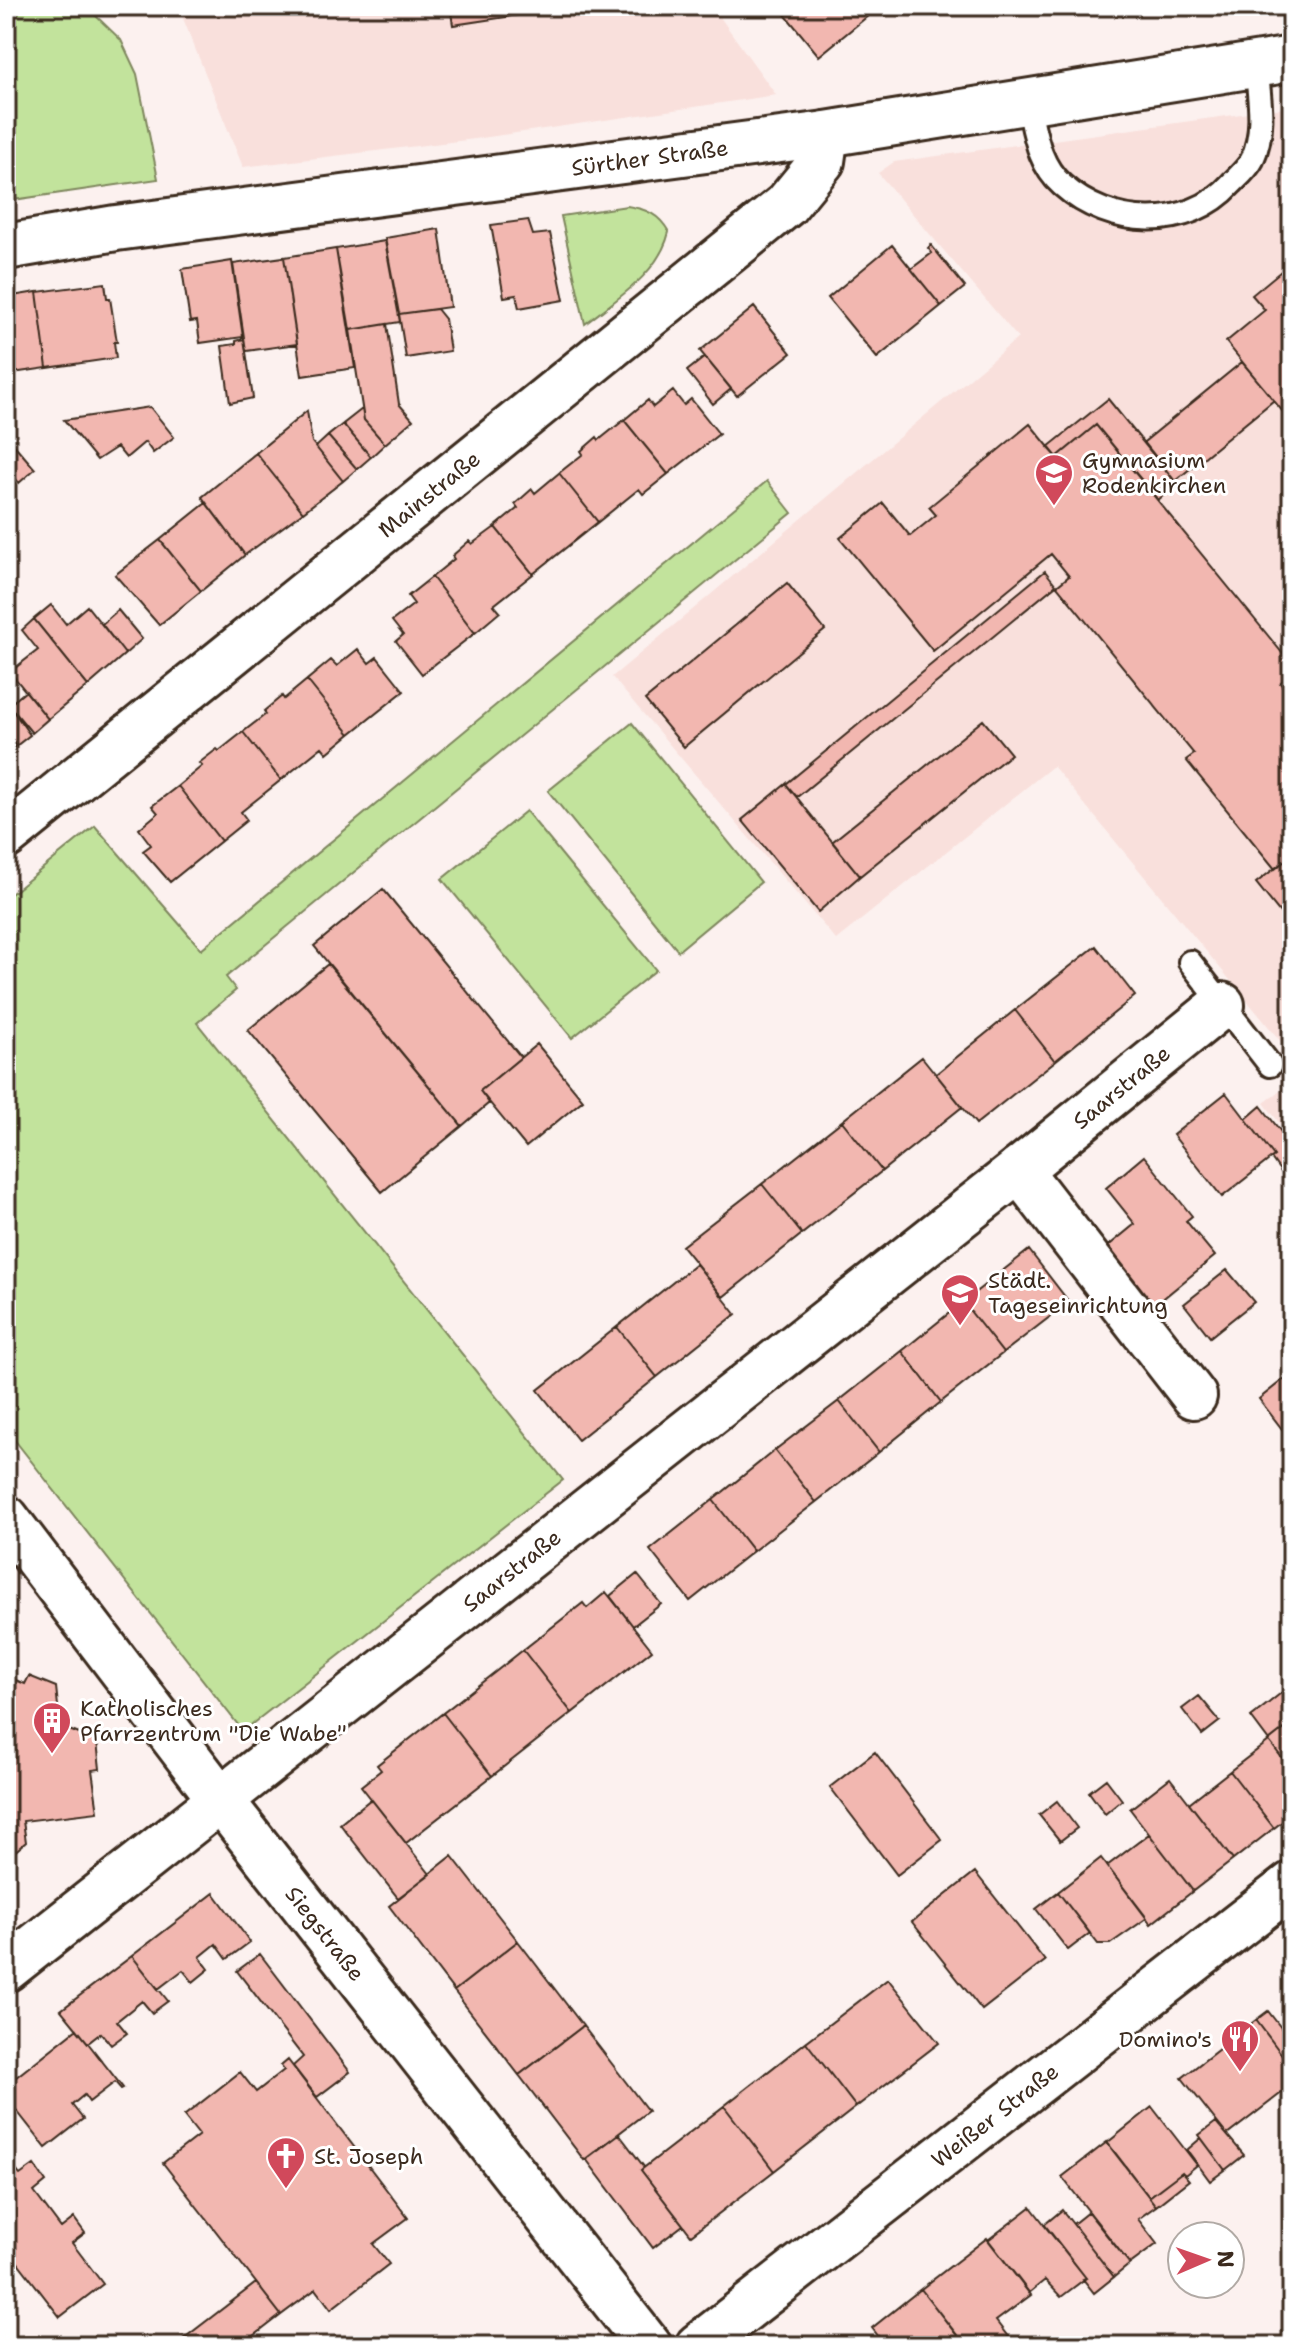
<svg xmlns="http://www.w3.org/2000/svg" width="1298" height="2352" font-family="'Shantell Sans',sans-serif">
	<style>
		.built { fill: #f9e0dc }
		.green { fill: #c2e39c; stroke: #7e865d; stroke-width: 2 }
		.building { fill: #f2b7b0; stroke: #3b2a1e; stroke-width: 2 }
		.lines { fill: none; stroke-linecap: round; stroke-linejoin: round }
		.service-casing { stroke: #3b2a1e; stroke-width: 28 }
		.minor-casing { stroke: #3b2a1e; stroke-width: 50 }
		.tertiary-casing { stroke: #3b2a1e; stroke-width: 50 }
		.service { stroke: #fff; stroke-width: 22 }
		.minor { stroke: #fff; stroke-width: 44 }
		.tertiary { stroke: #fff; stroke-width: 44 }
		.labels { text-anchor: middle; stroke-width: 6; stroke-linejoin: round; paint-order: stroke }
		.street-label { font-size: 22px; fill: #3b2a1e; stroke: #fff }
		.poi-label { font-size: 22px; fill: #3b2a1e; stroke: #fff; text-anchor: start }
	</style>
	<rect width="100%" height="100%" fill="#fcf1ef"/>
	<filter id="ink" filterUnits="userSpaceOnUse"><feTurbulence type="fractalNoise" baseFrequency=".0125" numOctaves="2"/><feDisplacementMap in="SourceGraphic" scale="16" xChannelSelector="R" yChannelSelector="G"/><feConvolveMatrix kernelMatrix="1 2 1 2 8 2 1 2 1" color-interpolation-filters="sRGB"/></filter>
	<g filter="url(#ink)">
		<!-- built -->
		<path class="built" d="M178,6h534l64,89 -301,44 -232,28z
			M1292,107v948l-239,-289 -217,174 -224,-263 406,-339 -140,-165 16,-11z
			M1292,1082v57l-28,-36z"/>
		<!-- green -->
		<path class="green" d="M6,6h75l12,7 28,27 16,34 21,105 -152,22z
			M627,206c19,3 32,8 42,26 -10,42 -53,67 -84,92l-24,-108z
			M767,481l25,32 -566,464 10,13 -39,33 366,457 -320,251 -237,-302v-531l89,-72 106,123z
			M632,723l129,159 -83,69 -130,-160z
			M526,811l130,159 -84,68 -130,-159z"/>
		<!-- building -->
		<path class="building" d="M450,6h73l2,8 -72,11z
			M778,6h102l-61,50z
			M528,220l5,15 17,-2 14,67 -45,8 -3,-13 -12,2 -13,-72z
			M439,229l11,78 -51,7 -14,-76z
			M385,241l15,81 -50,8 -14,-81z
			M892,245l49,61 -64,52 -49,-60z
			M931,245l34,42 -24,19 -30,-37 21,-16 -4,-5z
			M336,249l19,119 -53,8 -18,-119z
			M284,257l13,87 -51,7 -13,-87z
			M232,261l11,76 -43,6 -3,-22 -7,1 -8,-53z
			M1292,262v161l-66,-81 39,-32 -13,-15z
			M105,283l2,15h3l7,44h-3l2,16 -69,10 -10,-76z
			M37,292l10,76 -41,6v-77z
			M754,307l37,46 -54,43 -37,-45z
			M437,309l8,10 5,32 -44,7 -7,-44z
			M387,324l12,80 14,16 -28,24 -21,-24 -14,-90z
			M244,339l9,59 -23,5 -8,-57 14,-2v-3z
			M705,357l26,32 -18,15 -26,-33z
			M1242,362l32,38 -99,81 -31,-39z
			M673,391l11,14 7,-6 28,35 -51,40 -44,-54 24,-20 5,7z
			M1108,399l69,85 -19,16 -62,-75 -39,32 -9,-10z
			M150,407l24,30 -21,16 -8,-11 -19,16 -9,-11 -20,13 -33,-40z
			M362,409l2,11 21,24 -14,13 -28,-33z
			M307,411l5,31 31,39 -40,31 -47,-59z
			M624,420l44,54 -25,20 -4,-5 -41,33 -39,-49 24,-19 -2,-3 16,-14 2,3z
			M343,424l28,33 -14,12 -29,-33z
			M1030,424l27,33 39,-32 196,240v8l-12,10 12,16v156l-17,14 -89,-109 8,-6 -137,-168 12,-10 -18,-22 -118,97 -93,-113 43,-35 27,33 26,-21 -7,-8z
			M328,436l29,33 -14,12 -27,-34z
			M10,440l25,29 -16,14 -13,-16v-24z
			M256,453l47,59 -58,43 -43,-58z
			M559,473l39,49 -65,52 -38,-47 23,-19 -3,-4 8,-7 9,-8 3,4z
			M206,503l39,52 -44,36 -41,-51z
			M495,527l38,47 -39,31 6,7 -25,21 -43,-56 22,-18 -2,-3 17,-15 3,3z
			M160,540l41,51 -42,34 -44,-50z
			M1045,571l11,14 -259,212 -11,-13z
			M432,577l43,56 -53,41 -26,-33 7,-6 -11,-14 22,-17 -6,-8z
			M787,583l38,47 -141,117 -39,-47z
			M51,605l15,19 21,-18 38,48 -37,32 -54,-67z
			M118,610l24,29 -17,15 -23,-30z
			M34,619l54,67 -40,33 -38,-47 28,-22 -16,-20z
			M358,649l11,14 8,-6 27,34 -54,43 -43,-54 24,-20 6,6z
			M307,680l43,54 -23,19 -5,-6 -41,33 -38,-48 23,-18 -2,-3 18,-15 2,3z
			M26,691l22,28 -16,14 -23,-28z
			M6,701l24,34 -14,11 -10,-13z
			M983,720l28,34 -151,122 -28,-34z
			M243,732l38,48 -40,32 6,8 -26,21 -43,-55 24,-20 -3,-3 18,-14 2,2z
			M6,733l10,13 -10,8z
			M786,784l74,92 -42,36 -76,-92z
			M178,786l43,55 -51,41 -27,-31 8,-6 -12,-16 19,-16 -6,-7z
			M1292,855v65l-8,-9 -3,3 -25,-31z
			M383,889l138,168 -41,34 9,12 -27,23 -148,-180z
			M1096,946l39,50 -80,65 -40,-51z
			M328,964l134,162 -80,66 -134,-162z
			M1015,1010l40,51 -79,63 -40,-50z
			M537,1044l46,56 -57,47 -46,-56z
			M922,1057l40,50 -80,64 -40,-50z
			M1226,1093l48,63 -52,41 -49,-62z
			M1261,1106l31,40v17l-11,9 -10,-14 3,-2 -28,-37z
			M842,1121l40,50 -80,63 -40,-50z
			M1144,1156l48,60 -6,5 29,35 -61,50 -48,-58 29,-24 -29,-36z
			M762,1184l40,50 -79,63 -41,-51z
			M1029,1250l40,52 -66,51 -40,-51z
			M696,1264l40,50 -79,63 -40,-50z
			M1227,1270l27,32 -44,35 -26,-33z
			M963,1302l40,51 -62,49 -39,-51z
			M617,1327l40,50 -79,63 -40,-50z
			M902,1351l39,51 -62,50 -40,-51z
			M1284,1379l8,11v52l-33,-43z
			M839,1401l40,51 -63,50 -41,-52z
			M775,1450l41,52 -63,49 -40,-51z
			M713,1500l40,51 -63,50 -40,-51z
			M637,1574l24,30 -28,22 -23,-30z
			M606,1592l46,58 -80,63 -49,-63 60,-47 4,5z
			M523,1650l49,63 -80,63 -49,-63z
			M6,1676l19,8 4,-8 27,11 3,29 -8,7 10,13 8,-6 28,11 3,28 -8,1 6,42 -75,9 3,21 -20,17z
			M1290,1686l2,37 -23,18 -18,-24z
			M1199,1696l21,25 -18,14 -20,-26z
			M443,1713l49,63 -86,67 -45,-57 20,-16 -4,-5z
			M1292,1723v48l-23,-30z
			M1269,1741l23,30v43l-18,14 -44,-57z
			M875,1752l67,88 -45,35 -67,-88z
			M1230,1771l44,57 -41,32 -44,-57z
			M1170,1778l63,82 -40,31 -63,-82z
			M1106,1779l16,21 -17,14 -16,-22z
			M371,1799l59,75 -32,24 -58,-74z
			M1057,1801l20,27 -17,13 -21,-26z
			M1149,1834l44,57 -42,33 -44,-58z
			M452,1856l66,85 -64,50 -65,-85z
			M1101,1858l46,60 -37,26h-12l-40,-52z
			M975,1872l70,89 -63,49 -70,-88z
			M1058,1892l32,41 -22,17 -32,-41z
			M214,1893l36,49 -23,17 -11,-15 -16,13 9,12 -16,13 -10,-12 -25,19 -26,-33z
			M518,1941l65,85 -64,49 -65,-84z
			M260,1954l90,118 -33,25 -24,-31 10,-9 -66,-86z
			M132,1956l36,45 -16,12 -10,-12 -25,20 10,12 -16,12 -10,-12 -13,10 -27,-33z
			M888,1979l51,64 -83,64 -50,-65z
			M1268,2011l24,31v26l-36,-48z
			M1256,2020l36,48v17l-65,50 -45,-57z
			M583,2026l65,85 -64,49 -65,-85z
			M77,2029l46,59 -2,1 -6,-7 -26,20 -5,-7 -12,10 11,14 -37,29 -40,-51v-12z
			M806,2042l50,65 -82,64 -50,-65z
			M288,2060l120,158 -35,26 16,20 -58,45 -15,-20 -35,26 -118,-152 36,-28 -15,-19 56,-44 16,20 28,-22 -3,-4z
			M724,2106l50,65 -83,64 -50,-65z
			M1152,2107l45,58 -12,10 -3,-3 -33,25 -42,-54z
			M1216,2122l28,33 -19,15 -26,-35z
			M619,2134l25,33 -3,3 42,55 -30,23 -67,-89z
			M1201,2138l24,32 -15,11 -23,-31z
			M1107,2142l49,64 -18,13 19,25 -27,20 -68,-87z
			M6,2157l14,18 14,-10 12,17 -12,10 27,36 13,-10 11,15 -13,10 31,41 -43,33 -54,-70z
			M1182,2172l7,8 -33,26 -7,-9z
			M1031,2207l55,71 -25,19 -16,-17 -16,13 -41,-53z
			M1062,2210l52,67 -20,16 -11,-14 3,-1 -42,-53z
			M1088,2212l42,52 -16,13 -41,-53z
			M987,2238l44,57 -35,26 13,17 -10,8h-34l-44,-57z
			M256,2283l25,32 -40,31h-67z
			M921,2289l43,55 -2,2h-76l-14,-18z"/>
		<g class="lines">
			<defs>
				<path id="service" d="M1028,103c7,29 10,61 34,82 48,43 126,47 170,-2 7,-7 16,-15 20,-23 14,-31 7,-63 4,-96
					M1190,962l80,103"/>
				<g id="minor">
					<path id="s1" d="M6,247l110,-19 710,-94 466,-75"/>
					<path id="s2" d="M6,836l780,-631 36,-44 4,-27"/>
					<path d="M1019,1170l175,226"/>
					<path id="s3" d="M6,1518l214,281 429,547"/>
					<path id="s4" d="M6,1969l1013,-799 203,-165"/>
				</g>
				<g id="tertiary">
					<path id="s5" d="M698,2346l594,-462"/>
				</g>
			</defs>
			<!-- service casing -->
			<use href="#service" class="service-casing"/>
			<!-- minor casing -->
			<use href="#minor" class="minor-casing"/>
			<!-- tertiary casing -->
			<use href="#tertiary" class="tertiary-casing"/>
			<!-- service -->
			<use href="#service" class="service"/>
			<!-- minor -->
			<use href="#minor" class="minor"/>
			<!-- tertiary -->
			<use href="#tertiary" class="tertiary"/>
		</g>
	</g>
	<!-- icons -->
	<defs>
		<symbol id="school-pin" viewBox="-11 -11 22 30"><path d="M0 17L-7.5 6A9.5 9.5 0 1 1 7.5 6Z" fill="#d1495b" stroke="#fff"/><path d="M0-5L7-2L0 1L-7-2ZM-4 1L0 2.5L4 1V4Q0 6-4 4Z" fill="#fff"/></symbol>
		<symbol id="building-pin" viewBox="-11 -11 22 30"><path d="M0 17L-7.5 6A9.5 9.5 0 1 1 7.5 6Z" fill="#d1495b" stroke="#fff"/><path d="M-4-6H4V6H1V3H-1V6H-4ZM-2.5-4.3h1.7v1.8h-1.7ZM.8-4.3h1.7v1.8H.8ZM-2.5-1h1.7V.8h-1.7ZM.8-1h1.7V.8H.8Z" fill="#fff"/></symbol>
		<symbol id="restaurant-pin" viewBox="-11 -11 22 30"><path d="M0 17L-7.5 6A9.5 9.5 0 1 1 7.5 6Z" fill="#d1495b" stroke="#fff"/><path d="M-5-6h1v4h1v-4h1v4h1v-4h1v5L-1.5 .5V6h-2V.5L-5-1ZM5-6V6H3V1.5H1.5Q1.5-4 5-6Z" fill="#fff"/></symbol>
		<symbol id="church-pin" viewBox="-11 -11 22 30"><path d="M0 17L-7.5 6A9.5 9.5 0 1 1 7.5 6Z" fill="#d1495b" stroke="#fff"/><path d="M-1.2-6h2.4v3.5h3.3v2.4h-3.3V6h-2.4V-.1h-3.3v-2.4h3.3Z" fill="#fff"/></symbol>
	</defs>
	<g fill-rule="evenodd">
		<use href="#school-pin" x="1032" y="451" width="44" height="60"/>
		<use href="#school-pin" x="938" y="1271" width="44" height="60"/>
		<use href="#building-pin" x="30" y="1699" width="44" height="60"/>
		<use href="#restaurant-pin" x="1218" y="2017" width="44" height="60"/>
		<use href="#church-pin" x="264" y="2134" width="44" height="60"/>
	</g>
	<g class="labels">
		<!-- street labels -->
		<g class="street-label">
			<text dy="8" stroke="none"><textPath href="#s1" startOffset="650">Sürther Straße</textPath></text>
			<text dy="8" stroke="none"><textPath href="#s2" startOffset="544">Mainstraße</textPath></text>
			<text dy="8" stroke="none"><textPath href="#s4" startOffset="1422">Saarstraße</textPath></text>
			<text dy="8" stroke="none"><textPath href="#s4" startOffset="644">Saarstraße</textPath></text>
			<text dy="8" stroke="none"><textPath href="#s3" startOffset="524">Siegstraße</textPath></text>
			<text dy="8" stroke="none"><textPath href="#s5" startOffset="376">Weißer Straße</textPath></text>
		</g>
		<!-- poi labels -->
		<g class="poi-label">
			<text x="1082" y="468">Gymnasium<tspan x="1082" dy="25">Rodenkirchen</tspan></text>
			<text x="988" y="1288">Städt.<tspan x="988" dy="25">Tageseinrichtung</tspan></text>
			<text x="80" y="1716">Katholisches<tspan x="80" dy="25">Pfarrzentrum "Die Wabe"</tspan></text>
			<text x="1212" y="2047" text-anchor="end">Domino's</text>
			<text x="314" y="2164">St. Joseph</text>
		</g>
	</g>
	<!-- margin -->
	<rect width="1298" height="2352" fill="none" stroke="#fff" stroke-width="32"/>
	<rect x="16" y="16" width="1266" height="2320" fill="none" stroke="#3b2a1e" stroke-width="3" filter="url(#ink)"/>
	<!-- north arrow -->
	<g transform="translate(1206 2260) rotate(88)"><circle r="38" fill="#ffffff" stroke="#b1aaa5" stroke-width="2"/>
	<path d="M0-6L14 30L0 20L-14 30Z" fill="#d1495b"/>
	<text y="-12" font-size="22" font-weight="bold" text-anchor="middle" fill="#3b2a1e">N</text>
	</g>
</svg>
